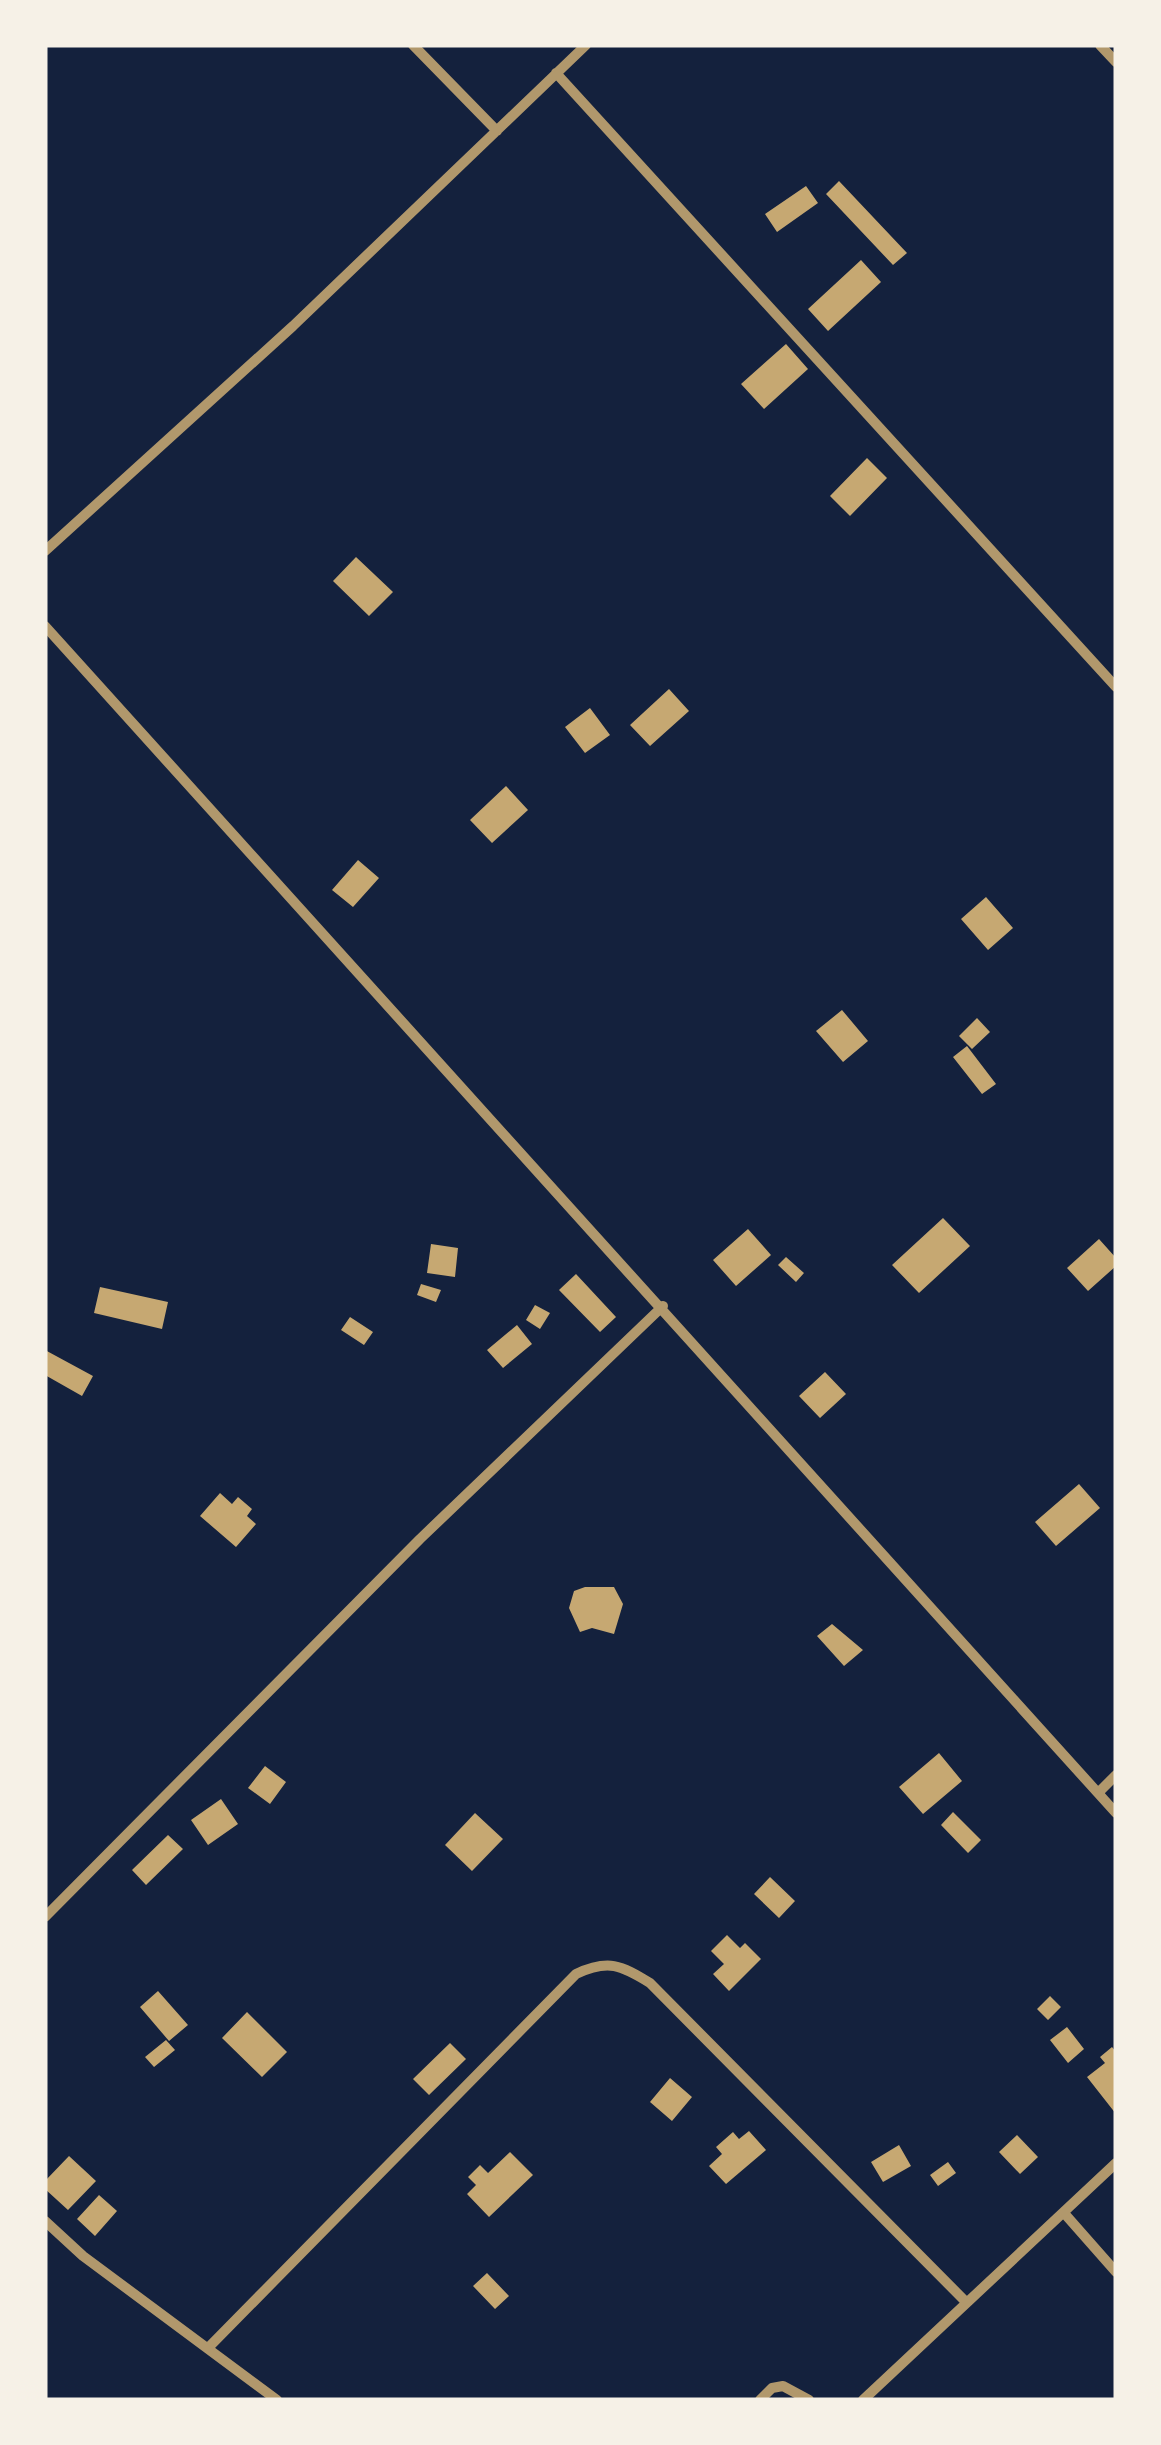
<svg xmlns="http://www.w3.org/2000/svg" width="1161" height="2445" font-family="Literata,serif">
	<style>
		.building { fill: #c6a872 }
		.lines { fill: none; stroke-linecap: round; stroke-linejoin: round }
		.minor { stroke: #b1986c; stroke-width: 10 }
	</style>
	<rect width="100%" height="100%" fill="#14213d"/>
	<!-- building -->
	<path class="building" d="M839,181l68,72 -14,12 -67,-71z
		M806,186l12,17 -41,29 -12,-18z
		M861,260l20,22 -53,49 -20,-22z
		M786,344l22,25 -44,40 -23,-25z
		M867,458l20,20 -37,38 -20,-20z
		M356,557l37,35 -24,24 -36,-35z
		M669,689l20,22 -39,35 -20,-21z
		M590,708l20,27 -25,18 -20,-26z
		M506,786l22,24 -36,33 -22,-23z
		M358,860l21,18 -26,29 -21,-17z
		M986,897l27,31 -25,22 -27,-31z
		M842,1010l26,31 -25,21 -27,-31z
		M977,1018l13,14 -18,17 -13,-13z
		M967,1046l29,38 -14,10 -29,-37z
		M943,1218l27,28 -51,47 -27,-28z
		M748,1229l23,26 -35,31 -23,-26z
		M1099,1239l17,19v8l-28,25 -21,-23z
		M431,1244l27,4 -3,29 -28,-4z
		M786,1257l18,16 -8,9 -18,-17z
		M576,1274l40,43 -16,15 -41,-42z
		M421,1284l20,6 -5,12 -19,-7z
		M100,1287l68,15 -6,27 -68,-16z
		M535,1305l15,8 -10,16 -14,-9z
		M350,1317l23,15 -9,13 -23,-15z
		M517,1325l15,19 -29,24 -16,-18z
		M45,1350l48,26 -11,20 -37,-21z
		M825,1372l21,22 -26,24 -21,-22z
		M1079,1484l21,24 -44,38 -21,-24z
		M220,1493l12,11 6,-7 14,12 -5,7 9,8 -20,23 -36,-31z
		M585,1587h29l9,17 -9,30 -22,-6 -12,4 -11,-24 5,-17z
		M832,1624l31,26 -19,16 -27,-30z
		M939,1753l23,28 -39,33 -24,-27z
		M265,1766l21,16 -16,22 -22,-16z
		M221,1799l17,25 -30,21 -17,-25z
		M953,1812l28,28 -13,13 -27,-28z
		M475,1813l28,26 -31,32 -27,-26z
		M168,1835l15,14 -37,36 -14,-15z
		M770,1877l25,24 -16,17 -25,-24z
		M727,1935l13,13 5,-5 16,16 -32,32 -16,-17 11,-10 -13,-13z
		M158,1991l30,34 -19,16 -29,-34z
		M1050,1996l11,11 -13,13 -11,-11z
		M247,2012l40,40 -25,25 -40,-39z
		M1067,2027l17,22 -16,14 -18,-23z
		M166,2040l9,10 -21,17 -9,-10z
		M450,2043l16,16 -37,36 -16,-16z
		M1112,2047l4,5v62l-29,-37 18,-14 -5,-6z
		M670,2078l22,19 -20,24 -22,-19z
		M749,2131l17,19 -40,34 -17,-18 13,-12 -6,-7 17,-15 6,7z
		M1017,2135l21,22 -18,17 -21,-22z
		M899,2145l12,21 -28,16 -12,-20z
		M510,2152l23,23 -44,42 -22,-23 9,-9 -8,-8 12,-12 8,8z
		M69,2156l27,25 -28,29 -23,-21v-8z
		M948,2162l8,11 -18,13 -8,-11z
		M99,2195l18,16 -22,25 -18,-17z
		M487,2273l22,23 -14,13 -22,-23z"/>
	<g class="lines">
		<!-- minor -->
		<path class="minor" d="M413,45l84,86
			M1100,45l16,17
			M556,73l560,614
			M45,551l248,-225 293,-281
			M45,626l1071,1187
			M1098,1793l18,-18
			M45,1917l375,-378 243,-233
			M1064,2213l52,59
			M45,2221l38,35 194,144
			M208,2348l368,-374c32,-15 45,-9 74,9l315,318
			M760,2400l12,-12 11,-2 26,14
			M863,2400l253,-237"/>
	</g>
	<!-- border -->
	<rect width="1161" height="2445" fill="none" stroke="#f6f1e7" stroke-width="95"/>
</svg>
